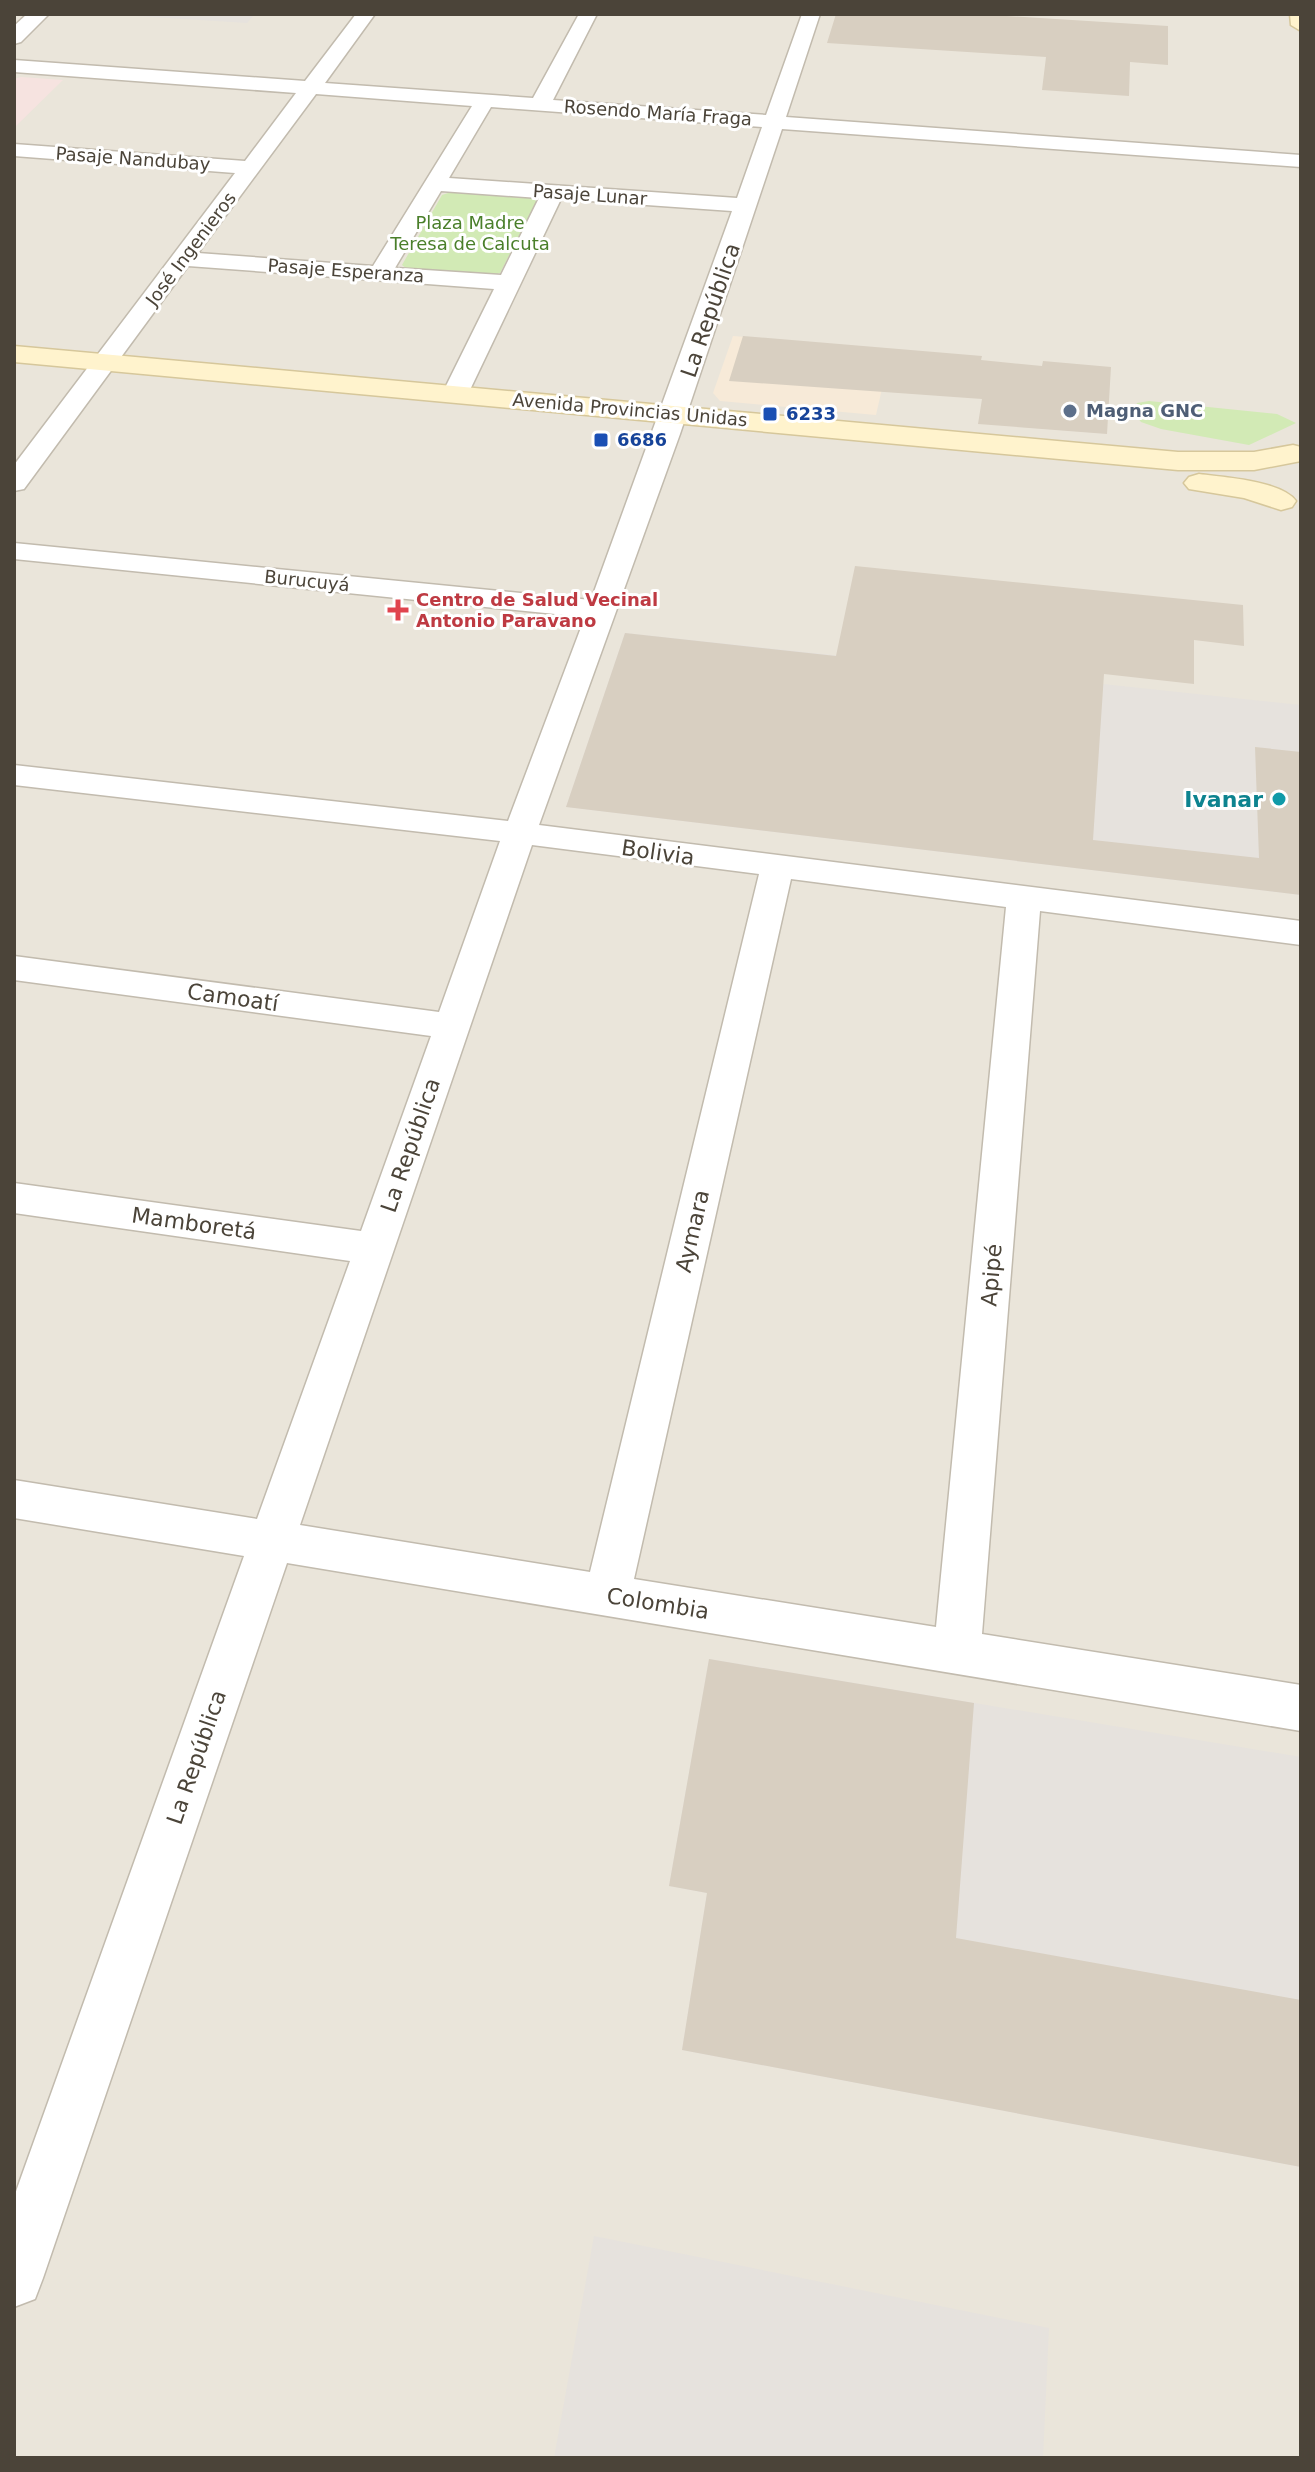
<svg xmlns="http://www.w3.org/2000/svg" width="1315" height="2472" font-family="'DejaVu Sans',sans-serif">
	<style>
		.residential { fill: #eae5da }
		.commercial { fill: #f7ead8 }
		.industrial { fill: #e6e2dd }
		.medical { fill: #f6e3e0 }
		.green { fill: #d2eab5 }
		.building { fill: #d8cfc1 }
		.lines { fill: none; stroke-linecap: round; stroke-linejoin: round }
		.minor-casing { stroke: #c2bbae; stroke-width: 3 }
		.tertiary-casing { stroke: #c2bbae; stroke-width: 3 }
		.secondary-casing { stroke: #d6c79b; stroke-width: 3 }
		.minor { fill: #fff; fill-rule: evenodd }
		.tertiary { fill: #fff; fill-rule: evenodd }
		.secondary { fill: #fff3cd; fill-rule: evenodd }
		.service-dot { fill: #5c6f8a; stroke: #fff; stroke-width: 3 }
		.transit-dot { fill: #1a4fb4; stroke: #fff; stroke-width: 3 }
		.health-dot { fill: #e0444e; stroke: #fff; stroke-width: 3 }
		.culture-dot { fill: #0f9aa8; stroke: #fff; stroke-width: 3 }
		.labels { text-anchor: middle; stroke-width: 6; stroke-linejoin: round; paint-order: stroke }
		.far-street-label { font-size: 18px; fill: #4b4439; stroke: #fff }
		.far-park-label { font-size: 18px; fill: #4a7f2a; stroke: #fff }
		.far-service-label { font-size: 18px; font-weight: bold; fill: #4e5e75; stroke: #fff; text-anchor: start }
		.far-transit-label { font-size: 18px; font-weight: bold; fill: #164399; stroke: #fff; text-anchor: start }
		.far-health-label { font-size: 18px; font-weight: bold; fill: #be3a42; stroke: #fff; text-anchor: start }
		.street-label { font-size: 22px; fill: #4b4439; stroke: #fff }
		.culture-label { font-size: 22px; font-weight: bold; fill: #0d838f; stroke: #fff; text-anchor: end }
	</style>
	<rect width="100%" height="100%" fill="#f6f3ec"/>
	<!-- residential -->
	<path class="residential" d="M14,14h1287v2444h-1287z"/>
	<!-- commercial -->
	<path class="commercial" d="M733,336l158,13 -15,66 -156,-14 -7,-8z"/>
	<!-- industrial -->
	<path class="industrial" d="M104,14h151l-8,9z
		M625,633l676,72v190l-735,-88z
		M709,1659l592,98v410l-619,-117 25,-157 -38,-7z
		M594,2236l455,92 -6,130h-489z"/>
	<!-- medical -->
	<path class="medical" d="M21,77l42,3 -49,48v-49z"/>
	<!-- green -->
	<path class="green" d="M454,191l74,4 9,6 -37,72 -10,3 -83,-7 -5,-4 40,-70z
		M1149,401l128,13 19,9 -47,22 -88,-16 -20,-7 -8,-10 4,-9z"/>
	<!-- building -->
	<path class="building" d="M836,14h140l192,12v39l-38,-3 -1,34 -87,-6 4,-33 -219,-14z
		M743,336l239,20 -1,4 61,6 1,-5 68,6 -4,67 -129,-10 4,-25 -253,-18z
		M855,566l388,39 1,41 -50,-6v44l-90,-10 -11,166 166,18 -4,-111 46,5v143l-735,-88 59,-174 211,23z
		M709,1659l265,44 -18,235 345,62v167l-619,-117 25,-157 -38,-7z"/>
	<g class="lines">
		<defs>
			<path id="minor" d="M356,14h19l-50,69 208,15 46,-84h18l-44,86 213,15 36,-101h18l-34,103 515,38v12l-519,-38 -102,305 -141,391 762,96v24l-261,-34 -58,723 319,51v46l-1014,-168 -244,715 -8,21 -21,8v-110l230,-641 -230,-38v-38l243,39 93,-258 -336,-48v-30l347,48 70,-195 -417,-56v-24l425,56 61,-171 -486,-56v-20l494,56 77,-204 -571,-58v-16l577,57 141,-389 -171,-12 -93,195 -4,5h-18l-4,-5 52,-105 -306,-23 -164,223 -10,2v-26l221,-292 -221,-17v-12l231,17 51,-68 -282,-21v-12l291,21zM316,94l156,12 -99,160 -175,-13zM491,107l271,20 -25,71 -288,-20zM441,191l98,7 -38,77 -106,-7zM532,845l227,29 -169,698 -290,-47zM791,879l215,28 -70,720 -302,-48z"/>
			<path id="tertiary" d="M27,14h22l-28,28 -7,2v-18z"/>
			<path id="secondary" d="M1290,14h11v17l-10,-6z
				M14,346l1164,106h76l39,-7 8,2v14l-47,9h-76l-1164,-108z
				M1199,474c24,3 83,7 97,27l-4,6 -11,3 -37,-12 -55,-9 -5,-6 5,-6z"/>
		</defs>
		<!-- minor casing -->
		<use href="#minor" class="minor-casing"/>
		<!-- tertiary casing -->
		<use href="#tertiary" class="tertiary-casing"/>
		<!-- secondary casing -->
		<use href="#secondary" class="secondary-casing"/>
		<!-- minor -->
		<use href="#minor" class="minor"/>
		<!-- tertiary -->
		<use href="#tertiary" class="tertiary"/>
		<!-- secondary -->
		<use href="#secondary" class="secondary"/>
	</g>
	<!-- markers -->
	<circle class="service-dot" cx="1070" cy="411" r="8"/>
	<g class="transit-dot">
		<rect x="762" y="406" width="16" height="16" rx="4"/>
		<rect x="593" y="432" width="16" height="16" rx="4"/>
	</g>
	<path class="health-dot" d="M394 598h8v8h8v8h-8v8h-8v-8h-8v-8h8z"/>
	<circle class="culture-dot" cx="1279" cy="799" r="8"/>
	<g class="labels">
		<!-- far-street labels -->
		<g class="far-street-label">
			<text transform="translate(658 113) rotate(4)" y="6">Rosendo María Fraga</text>
			<text transform="translate(133 159) rotate(4)" y="6">Pasaje Nandubay</text>
			<text transform="translate(590 195) rotate(4)" y="6">Pasaje Lunar</text>
			<text transform="translate(191 249) rotate(-53)" y="6">José Ingenieros</text>
			<text transform="translate(346 271) rotate(4)" y="6">Pasaje Esperanza</text>
			<text transform="translate(630 410) rotate(5)" y="6">Avenida Provincias Unidas</text>
			<text transform="translate(307 581) rotate(6)" y="6">Burucuyá</text>
		</g>
		<!-- far-park labels -->
		<g class="far-park-label">
			<text x="470" y="229">Plaza Madre<tspan x="470" dy="21">Teresa de Calcuta</tspan></text>
		</g>
		<!-- far-service labels -->
		<g class="far-service-label">
			<text x="1086" y="417">Magna GNC</text>
		</g>
		<!-- far-transit labels -->
		<g class="far-transit-label">
			<text x="786" y="420">6233</text>
			<text x="617" y="446">6686</text>
		</g>
		<!-- far-health labels -->
		<g class="far-health-label">
			<text x="416" y="606">Centro de Salud Vecinal<tspan x="416" dy="21">Antonio Paravano</tspan></text>
		</g>
		<!-- street labels -->
		<g class="street-label">
			<text transform="translate(710 310) rotate(-71)" y="8">La República</text>
			<text transform="translate(658 852) rotate(8)" y="8">Bolivia</text>
			<text transform="translate(233 997) rotate(8)" y="8">Camoatí</text>
			<text transform="translate(410 1145) rotate(-71)" y="8">La República</text>
			<text transform="translate(194 1223) rotate(8)" y="8">Mamboretá</text>
			<text transform="translate(692 1231) rotate(-77)" y="8">Aymara</text>
			<text transform="translate(991 1275) rotate(-85)" y="8">Apipé</text>
			<text transform="translate(658 1603) rotate(9)" y="8">Colombia</text>
			<text transform="translate(196 1757) rotate(-71)" y="8">La República</text>
		</g>
		<!-- culture labels -->
		<g class="culture-label">
			<text x="1263" y="807">Ivanar</text>
		</g>
	</g>
	<!-- border -->
	<rect width="1315" height="2472" fill="none" stroke="#4b4439" stroke-width="32"/>
</svg>
